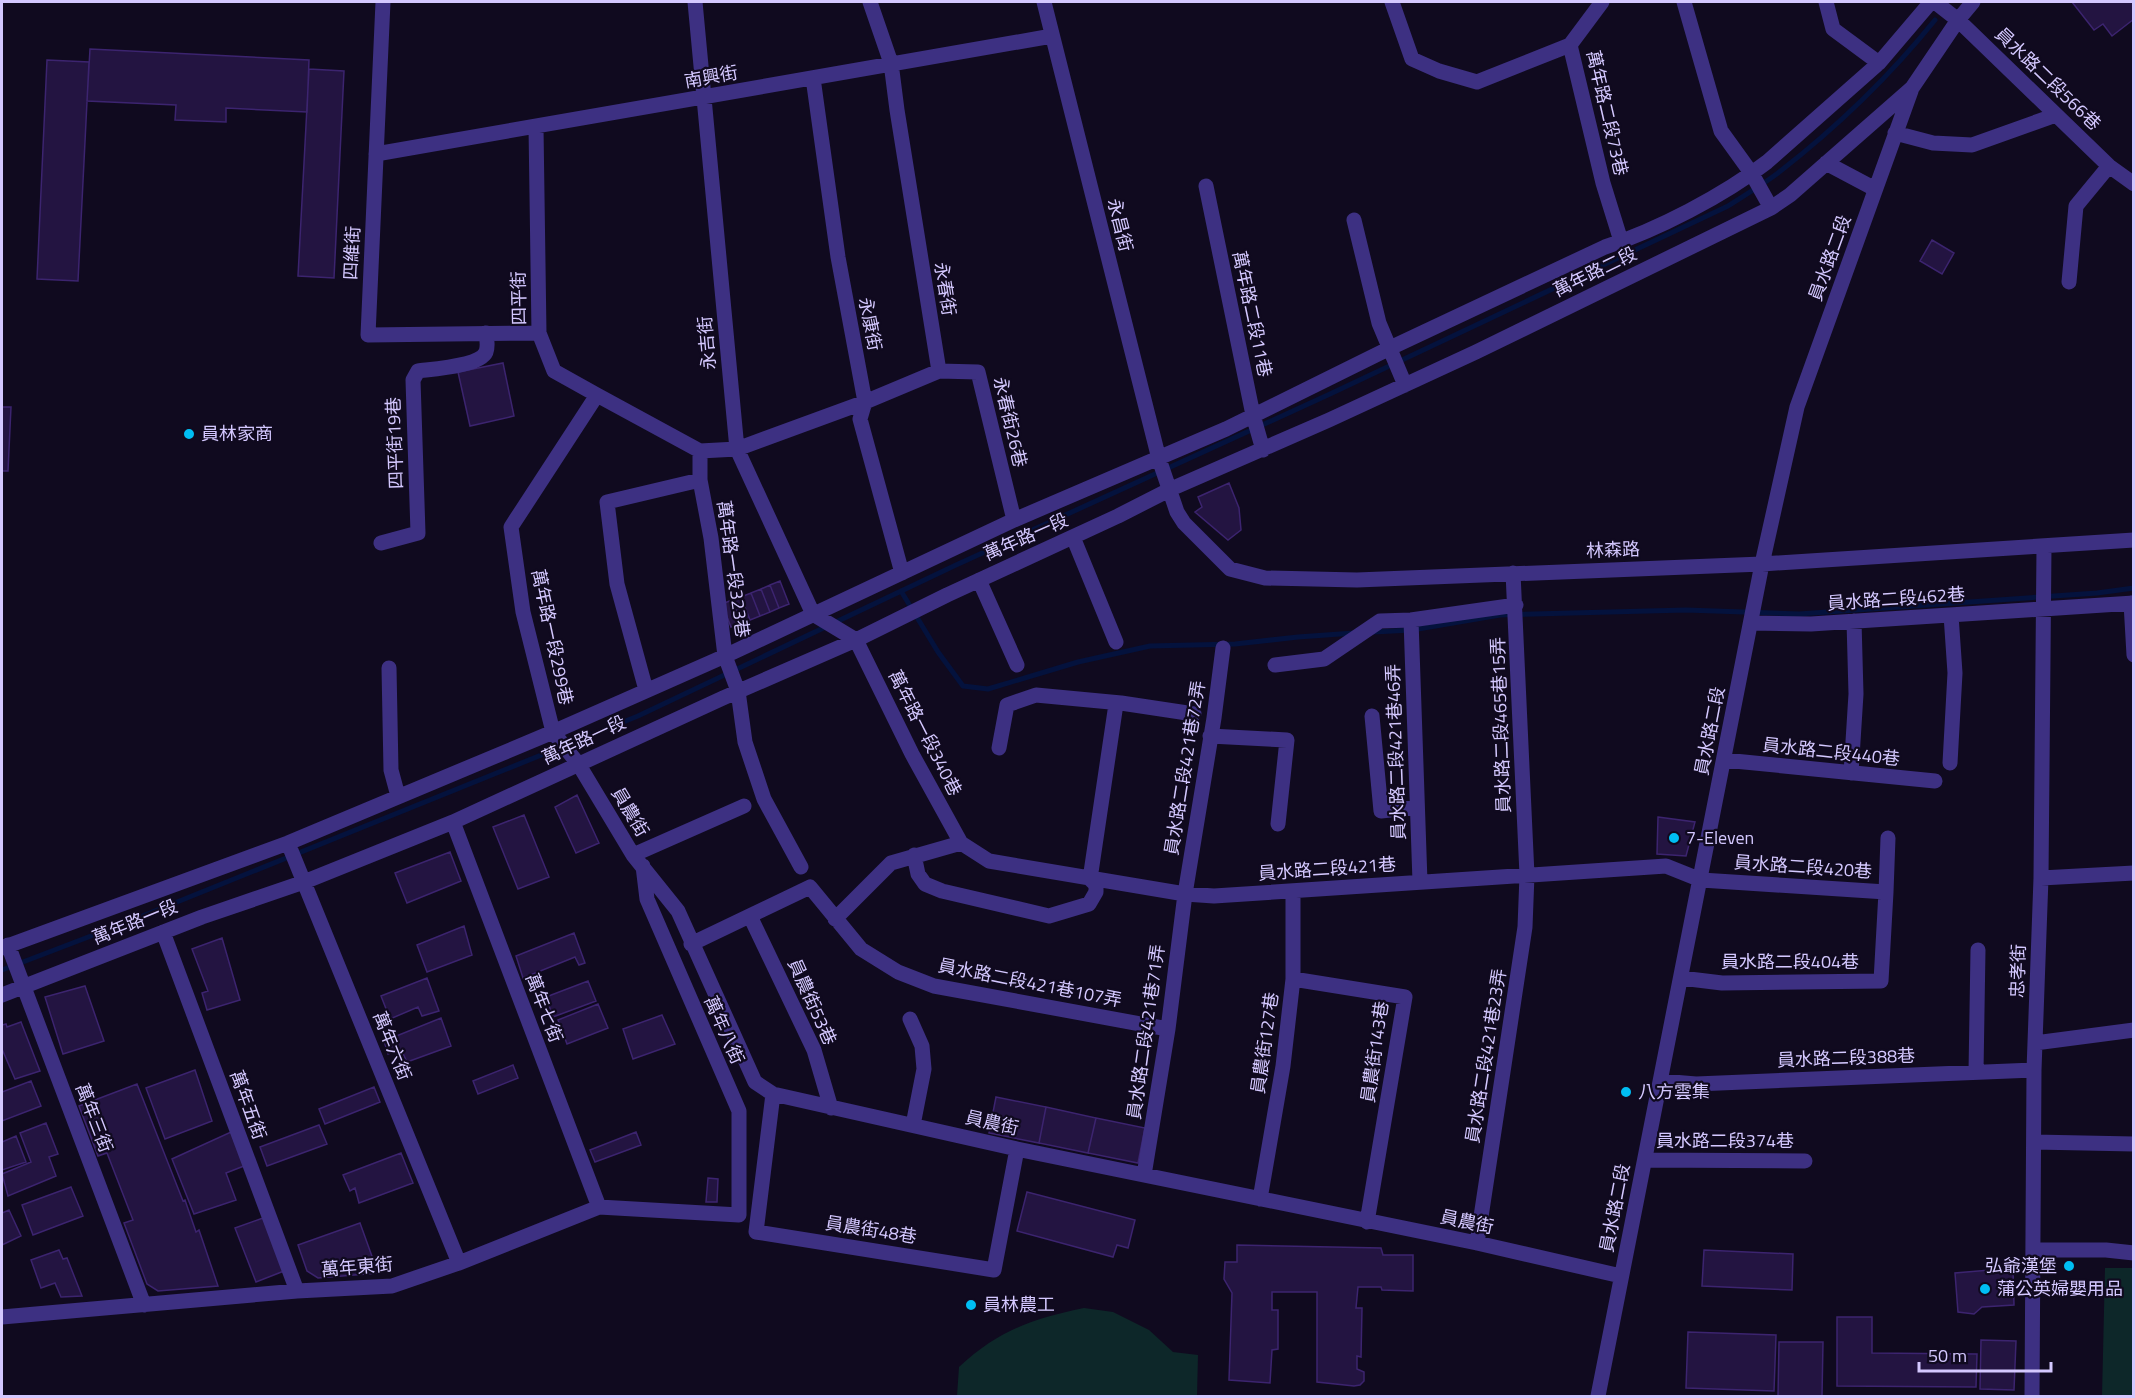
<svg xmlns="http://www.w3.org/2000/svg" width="2135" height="1398" font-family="'Titillium Web','Noto Sans TC',sans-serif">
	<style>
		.green { fill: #0d2729 }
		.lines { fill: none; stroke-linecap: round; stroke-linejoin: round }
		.stream { stroke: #04123d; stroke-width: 5 }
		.building { fill: #231441; stroke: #3c246f; stroke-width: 1.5 }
		.minor { stroke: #3d3082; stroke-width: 15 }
		.poi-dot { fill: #00bef3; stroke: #100a1f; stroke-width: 2 }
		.labels { text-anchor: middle; stroke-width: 4.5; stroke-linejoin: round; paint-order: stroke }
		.street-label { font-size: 18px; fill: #d4c8ff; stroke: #100a1f }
		.poi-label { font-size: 18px; fill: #d4c8ff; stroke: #100a1f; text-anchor: start }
	</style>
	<rect width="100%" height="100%" fill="#100a1f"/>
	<!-- green -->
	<path class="green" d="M2105,1268h28v128h-31z
		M1084,1308l29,4 36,18 24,22 25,3 -1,41h-240l2,-29c40,-37 73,-48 125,-59z"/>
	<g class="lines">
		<!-- stream -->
		<path class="stream" d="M901,591l37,61 25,34 25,3 90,-27 72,-16 85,-2 63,-7 56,-4
			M1373,632l39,-2 88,-15 186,-5 113,4 298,-21 37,-5
			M2,970l123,-47 513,-207 318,-151 374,-171 398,-188c17,-11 34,-21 50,-33 58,-45 111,-96 157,-153"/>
	</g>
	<!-- building -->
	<path class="building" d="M2072,2h62v17l-22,17 -9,-12 -9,6z
		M90,49l219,11 -2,52 -81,-4v14l-51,-2 1,-15 -89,-4z
		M47,60l42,2 -11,219 -41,-2z
		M309,69l35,2 -10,207 -36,-2z
		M1932,240l22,13 -12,21 -22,-13z
		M503,363l11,53 -44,10 -12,-54z
		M2,407h9l-3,64h-6z
		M1229,483l10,25 2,22 -13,10 -33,-28 7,-5 -4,-10z
		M780,581l9,23 -10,4 -9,-23z
		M770,585l9,23 -9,4 -9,-23z
		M761,589l9,23 -10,4 -9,-23z
		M751,593l9,23 -10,4 -9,-23z
		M741,597l9,23 -9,4 -9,-24z
		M732,600l9,24 -10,3 -9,-23z
		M577,795l22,48 -23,10 -21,-46z
		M524,815l25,62 -31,12 -25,-62z
		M1658,817l37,5 -9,34 -29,-2z
		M450,852l11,29 -54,22 -12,-30z
		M464,926l8,29 -45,17 -10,-27z
		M574,933l11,30 -6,2 -4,-8 -52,21 -7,-22z
		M222,938l18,62 -33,10 -5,-17 6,-2 -16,-42z
		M427,978l12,33 -17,5 -4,-9 -28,12 -9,-23z
		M588,981l8,20 -43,16 -7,-20z
		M85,986l19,55 -41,13 -18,-57z
		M598,1004l10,24 -41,16 -9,-24z
		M662,1015l13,29 -42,15 -10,-30z
		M441,1018l10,28 -44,16 -6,-13 -13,5 -4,-13z
		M21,1022l19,49 -25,8 -13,-30v-24l4,-1 1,3z
		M513,1065l5,13 -40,16 -5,-13z
		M195,1070l17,51 -47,18 -19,-51z
		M31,1081l10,25 -39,15v-29z
		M137,1084l46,117 2,-1 11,32 3,-2 19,56 -60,5 -11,-7 -23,-61 9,-3 -26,-67 -9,3 -19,-50z
		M374,1087l6,15 -55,22 -6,-15z
		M996,1097l50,10 -7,36 -50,-10z
		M1046,1107l50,11 -8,35 -49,-10z
		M1096,1118l49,10 -7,35 -50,-10z
		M46,1123l12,31 -9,3 7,19 -48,20 -6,-22 29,-12 -11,-29z
		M319,1125l8,19 -60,22 -7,-19z
		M231,1132l13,34 -18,7 10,27 -42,14 -22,-55z
		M636,1132l5,13 -46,17 -5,-12z
		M16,1136l10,26 -24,8v-28z
		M401,1153l12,30 -54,20 -4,-15 -5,3 -7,-16z
		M708,1178l10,1 -1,23h-11z
		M71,1187l12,29 -50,19 -11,-30z
		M1027,1192l108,28 -7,28 -11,-3 -4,12 -96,-26z
		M9,1210l12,26 -19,9v-32z
		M263,1218l21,53 -28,11 -21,-54z
		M360,1223l18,50 -60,5 -11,-7 -9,-26z
		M1237,1245l144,3 2,7h30v36l-31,-1 -1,-3h-23l-2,21h6l-1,49 -4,-1v13l7,3v9l-4,4 -6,1 -37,-4v-90h-45v18h6v39l-6,1 -2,33 -41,-3 3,-87 -8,-14 1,-17h12z
		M59,1250l4,9 4,-1 15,38 -21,1 -6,-14 -14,5 -10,-28z
		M1704,1250l89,4 -1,36 -90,-4z
		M2013,1268l1,37 -32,2 -8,7 -16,-2 -3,-39z
		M1837,1317h35v36l105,1 -1,33 -139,-1z
		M1688,1332l88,3 -2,56 -88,-3z
		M1981,1340l35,1 -2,49 -34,-1z
		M1779,1342h44l-1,54h-44z"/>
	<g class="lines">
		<!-- minor -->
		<path class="minor" d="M383,2l-15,333 171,-2
			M695,2l42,447 76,165 43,26 56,114 49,89 28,18 196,33 29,2 452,-30 35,14 185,12 2,-54
			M870,2l21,61 6,47 42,261
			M1044,2l115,457 18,53 7,11 46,46 35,9 92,2 405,-16 372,-24
			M1392,2l20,57 27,12 38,11 93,-37
			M1602,2l-32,43 33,138 18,58
			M1684,2l37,129 31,43 19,34
			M1826,2l7,27 46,34
			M1935,2l23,18 151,146 25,18
			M813,78l25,179 27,145 -5,17 42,154
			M536,127l3,206 15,38 43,24 103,56 37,-2 128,-47 74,-31 39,1 36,148
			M1895,133l38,10 39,2 84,-30
			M376,154l676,-118
			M1826,163l49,26
			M1206,186l47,229 10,35
			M1354,220l25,103 26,62
			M2069,282l7,-76 33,-40
			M597,395l-86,132 12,85 30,120 26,33 54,90 45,56 77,171 18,12 244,55 460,94 144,33
			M700,451v29l11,58 14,118 13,35 7,51 19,57 37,68
			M1073,537l43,105
			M381,543l37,-10 -5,-153 5,-9c15,-2 62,-5 68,-19 2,-5 1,-13 0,-19
			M979,580l38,85
			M2131,603l3,52
			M1411,620l9,262
			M1751,623l60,1 323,-21
			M1275,665l49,-6 56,-38 31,-1 105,-15
			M389,668l2,102 7,26
			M646,690l-29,-106 -10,-82 93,-22
			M1372,716l9,95 36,-4
			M1210,736l77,4 -9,84
			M999,748l8,-43 29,-10 85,8 73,11
			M1724,760l211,21
			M1950,763l5,-90 -4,-58
			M1851,773l5,-79 -2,-73
			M453,822l146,385
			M288,843l171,420
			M633,855l111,-49
			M914,855l4,19 7,10 17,7 107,25 40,-12 7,-12v-7l-6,-6 26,-175
			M2041,878l93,-5
			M750,916l64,134 17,58
			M835,919l56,-56 70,-20
			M163,932l134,359
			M691,944l119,-57 51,62 37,23 36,14 234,43
			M8,945l136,360
			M2,948l286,-105 265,-111 172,-76 289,-136 212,-91 162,-80 217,-102c52,-17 118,-51 162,-85l112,-99 52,-61
			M1681,978l41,5 159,-2 5,-89
			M1293,979l112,18 -38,225
			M2,995l200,-78 102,-35 149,-60 270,-124 133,-58 91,-45 171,-79 53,-27 158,-69 147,-68 295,-144 19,-13 122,-107 46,-68 15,-18
			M910,1019l12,27 2,23 -11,56
			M2035,1043l99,-13
			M1976,1072l2,-122
			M1661,1081l35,3 338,-14
			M773,1094l-17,138 238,38 23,-121
			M2034,1142l100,2
			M1645,1160l160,1
			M1144,1175l24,-146 17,-135 29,-176 9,-70
			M1260,1199l23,-133 10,-87v-88
			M1477,1243l48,-316 2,-52 -14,-302
			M2033,1250h73l28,3
			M2,1317l295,-26 95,-5 67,-23 140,-56 140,8v-104l-92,-212 -4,-33
			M1598,1396l164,-832 35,-157 114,-316
			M2032,1396l2,-326 7,-192 3,-331"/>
	</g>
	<!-- markers -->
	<g class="poi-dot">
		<circle cx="189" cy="434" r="6"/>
		<circle cx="1674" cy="838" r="6"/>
		<circle cx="1626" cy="1092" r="6"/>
		<circle cx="2069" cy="1266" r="6"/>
		<circle cx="1985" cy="1289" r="6"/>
		<circle cx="971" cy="1305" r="6"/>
	</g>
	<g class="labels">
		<!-- street labels -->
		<g class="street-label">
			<text transform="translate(711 77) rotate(-10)" y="6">南興街</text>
			<text transform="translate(2048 79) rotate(44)" y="6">員水路二段566巷</text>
			<text transform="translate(1607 113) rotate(77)" y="6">萬年路二段73巷</text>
			<text transform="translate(1120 225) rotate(76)" y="6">永昌街</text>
			<text transform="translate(352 253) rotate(-87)" y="6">四維街</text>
			<text transform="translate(1830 258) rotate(-70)" y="6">員水路二段</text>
			<text transform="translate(1595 272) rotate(-26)" y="6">萬年路二段</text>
			<text transform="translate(945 289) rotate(81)" y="6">永春街</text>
			<text transform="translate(519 298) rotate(-91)" y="6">四平街</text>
			<text transform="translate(1252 314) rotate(78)" y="6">萬年路二段11巷</text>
			<text transform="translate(870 324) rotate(79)" y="6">永康街</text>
			<text transform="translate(707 343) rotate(-95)" y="6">永吉街</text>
			<text transform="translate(1010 422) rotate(77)" y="6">永春街26巷</text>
			<text transform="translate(395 443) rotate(-92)" y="6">四平街19巷</text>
			<text transform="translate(1026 537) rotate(-24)" y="6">萬年路一段</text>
			<text transform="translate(1613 550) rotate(-2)" y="6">林森路</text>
			<text transform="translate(733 569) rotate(82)" y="6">萬年路一段323巷</text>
			<text transform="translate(1896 599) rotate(-4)" y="6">員水路二段462巷</text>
			<text transform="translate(552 637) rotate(78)" y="6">萬年路一段299巷</text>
			<text transform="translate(1501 725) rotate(-92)" y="6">員水路二段465巷15弄</text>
			<text transform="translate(1710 731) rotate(-79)" y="6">員水路二段</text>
			<text transform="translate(925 733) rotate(63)" y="6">萬年路一段340巷</text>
			<text transform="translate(584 740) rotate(-25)" y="6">萬年路一段</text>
			<text transform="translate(1396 752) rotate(-92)" y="6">員水路二段421巷46弄</text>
			<text transform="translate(1831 752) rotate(6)" y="6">員水路二段440巷</text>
			<text transform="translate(1185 768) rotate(-81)" y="6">員水路二段421巷72弄</text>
			<text transform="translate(630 812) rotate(59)" y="6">員農街</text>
			<text transform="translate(1803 867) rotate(4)" y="6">員水路二段420巷</text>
			<text transform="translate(1327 869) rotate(-4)" y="6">員水路二段421巷</text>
			<text transform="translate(135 922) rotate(-22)" y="6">萬年路一段</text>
			<text x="1790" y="968">員水路二段404巷</text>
			<text transform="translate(2018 971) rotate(-88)" y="6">忠孝街</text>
			<text transform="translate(1030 983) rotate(11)" y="6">員水路二段421巷107弄</text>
			<text transform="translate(812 1002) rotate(66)" y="6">員農街53巷</text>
			<text transform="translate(544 1008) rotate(69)" y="6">萬年七街</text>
			<text transform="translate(724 1030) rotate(66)" y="6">萬年八街</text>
			<text transform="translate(1146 1032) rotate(-82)" y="6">員水路二段421巷71弄</text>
			<text transform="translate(1265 1043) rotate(-82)" y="6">員農街127巷</text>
			<text transform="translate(392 1046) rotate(68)" y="6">萬年六街</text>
			<text transform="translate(1375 1052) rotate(-82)" y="6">員農街143巷</text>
			<text transform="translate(1486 1056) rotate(-81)" y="6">員水路二段421巷23弄</text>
			<text transform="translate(1846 1058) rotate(-2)" y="6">員水路二段388巷</text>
			<text transform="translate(248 1105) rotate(70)" y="6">萬年五街</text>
			<text transform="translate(94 1118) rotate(69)" y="6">萬年三街</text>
			<text transform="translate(992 1123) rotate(13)" y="6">員農街</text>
			<text x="1725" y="1147">員水路二段374巷</text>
			<text transform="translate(1615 1208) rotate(-79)" y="6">員水路二段</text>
			<text transform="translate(1467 1222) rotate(12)" y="6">員農街</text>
			<text transform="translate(871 1230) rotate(9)" y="6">員農街48巷</text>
			<text transform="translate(357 1267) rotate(-5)" y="6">萬年東街</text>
		</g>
		<!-- poi labels -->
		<g class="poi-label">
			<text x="201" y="440">員林家商</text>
			<text x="1686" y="844">7-Eleven</text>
			<text x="1638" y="1098">八方雲集</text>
			<text x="2057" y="1272" text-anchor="end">弘爺漢堡</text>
			<text x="1997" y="1295">蒲公英婦嬰用品</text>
			<text x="983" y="1311">員林農工</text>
		</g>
	</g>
	<!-- border -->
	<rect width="2135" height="1398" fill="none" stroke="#d4c8ff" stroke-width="6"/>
	<!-- scale -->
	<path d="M1919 1362v9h132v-9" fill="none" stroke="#d4c8ff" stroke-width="3"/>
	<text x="1928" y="1362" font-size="18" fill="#d4c8ff" stroke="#100a1f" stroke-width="4.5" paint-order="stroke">50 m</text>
</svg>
